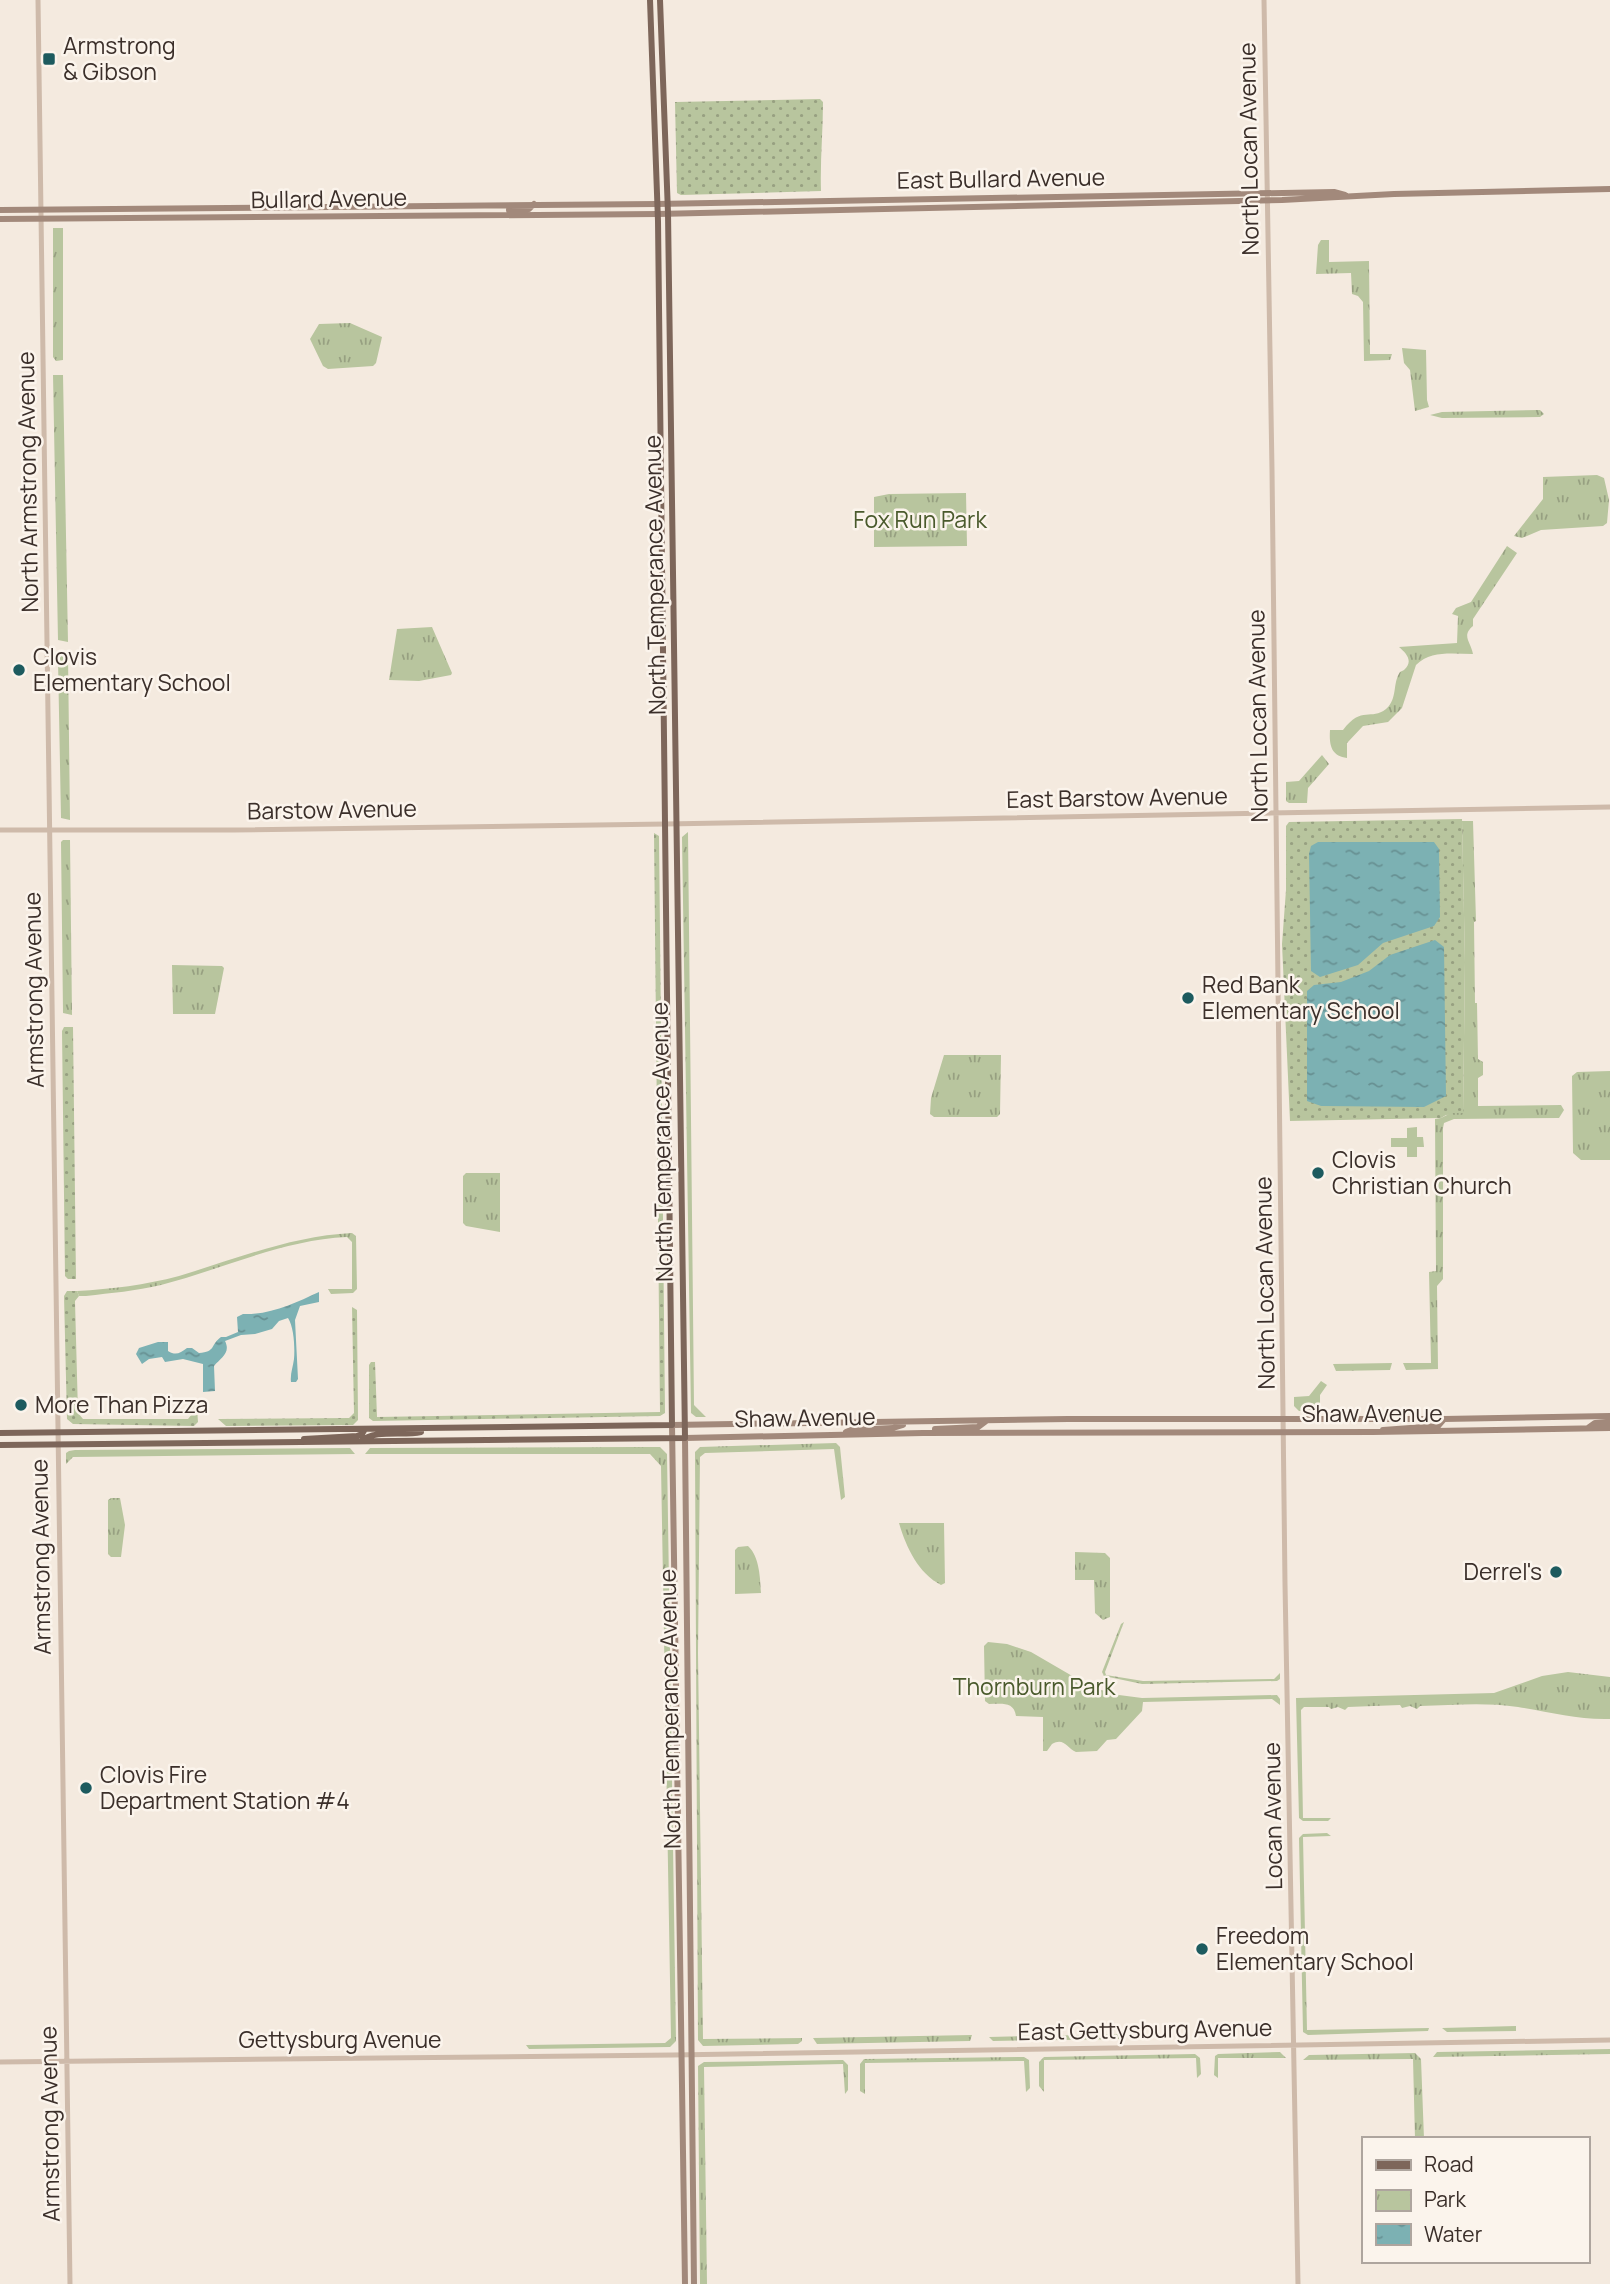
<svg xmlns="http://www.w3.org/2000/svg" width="1610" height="2284" font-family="Manrope,sans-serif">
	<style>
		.grass { fill: url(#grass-dots) }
		.park { fill: url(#park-tufts) }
		.garden { fill: #b8c59e }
		.water { fill: url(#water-ripples) }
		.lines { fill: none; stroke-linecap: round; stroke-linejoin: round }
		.tertiary { stroke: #cebaaa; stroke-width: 5 }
		.secondary { stroke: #a2897b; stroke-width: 6 }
		.primary { stroke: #7d665a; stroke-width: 6 }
		.poi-dot { fill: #1d5b5f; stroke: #fbf4ec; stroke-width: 2.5 }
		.labels { text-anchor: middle; stroke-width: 5; stroke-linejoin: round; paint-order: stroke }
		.poi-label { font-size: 23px; fill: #3b2f2a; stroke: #fbf4ec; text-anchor: start }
		.street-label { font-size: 23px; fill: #3b2f2a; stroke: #fbf4ec }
		.park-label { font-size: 23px; fill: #4a5a2c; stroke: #fbf4ec }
	</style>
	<defs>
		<pattern id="grass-dots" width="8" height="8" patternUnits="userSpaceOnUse" patternTransform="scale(1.75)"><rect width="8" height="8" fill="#b8c59e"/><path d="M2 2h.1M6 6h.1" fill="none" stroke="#97a081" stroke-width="1.8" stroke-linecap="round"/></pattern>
		<pattern id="park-tufts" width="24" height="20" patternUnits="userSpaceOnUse" patternTransform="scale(1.75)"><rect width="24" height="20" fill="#b8c59e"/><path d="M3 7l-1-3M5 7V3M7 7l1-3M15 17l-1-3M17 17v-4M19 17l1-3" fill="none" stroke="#97a081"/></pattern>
		<pattern id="water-ripples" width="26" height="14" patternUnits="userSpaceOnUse" patternTransform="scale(1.75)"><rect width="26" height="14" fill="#7cb1b3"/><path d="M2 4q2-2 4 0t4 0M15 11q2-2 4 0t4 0" fill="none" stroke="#679092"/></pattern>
	</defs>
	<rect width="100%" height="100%" fill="#f4eadf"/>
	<!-- grass -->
	<path class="grass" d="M820,99l3,3c0,30 -3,59 -2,89l-140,4 -4,-2 -2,-91z
		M1462,819l3,143 -2,152 -17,1 -5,3 -151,3 -8,-177 4,-54v-64l3,-4z
		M654,833l5,3 6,577 -5,3 -287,5 -4,-3v-53l2,-3h4l2,55 283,-5z
		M64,1027h9l3,252h-8l-3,-3 -3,-245z
		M67,1291h10l2,5 -4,5 3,112 5,6h105l9,-11 1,14 -4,4 -121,-2 -6,-5 -3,-123z
		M352,1307l5,3 1,110 -5,5 -127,1 -8,-7 131,-1 5,-5z
		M1124,1622l-19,50 1,3 37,6 131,-2 6,-6v6l-3,2 -135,3 -38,-8 -2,-4 19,-48z"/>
	<!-- park -->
	<path class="park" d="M53,228h10v132l-7,1 -3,-4z
		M1321,240h8v22l40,-1 1,93h22l-2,6 -26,1 -1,-59 -5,-6 -6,-2 -1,-21 -35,1 2,-29z
		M350,323l32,14 -6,26 -3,3 -45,3 -5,-3 -13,-27 9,-15z
		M1402,348l24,2 1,50 2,7 -14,4 -5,-41 -6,-7z
		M53,375h10l5,267 -10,-2z
		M1540,410l4,4 -4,3 -98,1 -12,-3 12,-3z
		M1597,475l7,3 5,22 -2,23 -4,3 -62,4 -19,8 -8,-2 29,-37v-22z
		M966,493l1,53 -93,1v-50l15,-3z
		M1507,546l10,7 -44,66v7c-12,10 -2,16 0,28 -20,0 -42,-4 -57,11l-14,43 -14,14 -25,4 -16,17v15c-16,-2 -18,-13 -17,-28h13c19,-25 28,-9 43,-21 12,-11 6,-25 14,-37 1,-1 3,-1 4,-2 10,-9 2,-17 -5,-23l58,-4 1,-27 -6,-2 4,-6 15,-6z
		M432,627l20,46 -1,2 -32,6 -30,-1 8,-51z
		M62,655h6l2,165 -9,-2 -3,-158z
		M1322,755l7,9 -21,24 -1,15h-18l-3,-2v-19l13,-1z
		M1462,821h11l3,100 -2,1 1,81h2l1,56 5,3v13l-5,3v28l83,-1 3,5 -5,8 -105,1 -10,4 -1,5v151l-6,7 1,83 -32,1 -3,-7h28l-2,-91 7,-1 -1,-152 6,-1 10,-5h12l2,-151z
		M688,832l6,573 12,12h-10l-5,-4 -9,-576z
		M63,840h7l2,175 -9,-2 -2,-171z
		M172,965l50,1 2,2 -9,46h-42z
		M944,1055h57l-1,59 -3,3h-63l-4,-3 1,-16z
		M1610,1071v89h-29l-8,-7 -1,-77 5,-4z
		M466,1173h34v59l-34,-6 -3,-3v-47z
		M352,1233l4,3 1,53 -4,4 -22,1 -3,-5h24v-47l-5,-5c-65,3 -124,32 -186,48 -25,6 -50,8 -75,11h-7l-2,-5c35,-2 68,-6 102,-15 57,-17 112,-40 173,-43z
		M1392,1363l-2,7 -54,1 -3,-7z
		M1321,1381l6,4 -7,10v16h-21l-5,-5v-9l15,-1z
		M836,1443l4,4 5,50 -4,3 -7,-51 -129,4 -5,4 -2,196 5,386 99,-1v3l-4,3 -95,2 -5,-6 -3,-588 5,-5z
		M635,1447h25l7,7 9,587 -6,6 -141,2 -3,-4 139,-2 6,-5 -10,-572 -11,-12h-285l5,-6z
		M350,1448l5,6 -282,3 -7,7v-11l3,-2 6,-1z
		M111,1498h9l5,27 -4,32h-10l-3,-3v-54z
		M899,1523h45l1,60 -4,2c-23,-12 -35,-38 -42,-62z
		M748,1546c12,11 12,33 13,47l-26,1v-44l3,-3z
		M1075,1552l30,1 5,5v59l-7,3 -8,-7 -1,-33h-19z
		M988,1642l19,2 24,8 43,25 5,10 8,4 11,-2 21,6 23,3 135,-3 3,4v6l-8,-6 -129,3 -1,9 -26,28 -9,1 -10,11 -21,1c-9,-4 -12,-15 -24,-8l-5,7h-4v-34l-27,-1c-2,-15 -15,-12 -27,-12l-4,-3 -1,-55z
		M1568,1672l42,5v42c-32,1 -60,-7 -92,-12 -33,-5 -65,-2 -98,-1l-3,3 -7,-3 -8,2 -2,-3 -52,2 -3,3 -7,-3 -7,2 -2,-2h-25l-3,3 2,108h28l-3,3h-25l-4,-3 -3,-120 198,-5 48,-17z
		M1327,1833l4,3 -28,1 4,193 122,-2 -1,3 -120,4 -5,-3 -4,-194 4,-4z
		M1516,2026v5l-69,1 -5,-4z
		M1124,2034l-1,5 -130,2 -4,-4z
		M972,2035l-2,6 -153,3 -4,-6z
		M1610,2049v5l-177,3 4,-5z
		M1280,2052l6,6h-68v20l-4,-3 1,-19 3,-2z
		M1415,2053l6,6 3,80h-9l-2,-80 -110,1 6,-5z
		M1195,2054l5,4 1,16 -4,4 -1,-20 -152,2v32l-5,-6v-24l5,-5z
		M1024,2057l5,3 1,28 -4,4 -2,-31 -159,2v31l-5,-3v-27l4,-5z
		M843,2060l5,5v25l-3,4 -2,-30 -139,3 3,217h-7l-2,-218 6,-4z"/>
	<!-- garden -->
	<path class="garden" d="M1417,1127v10h6l1,10h-7v10h-10v-10h-16v-9h16v-10z"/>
	<!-- water -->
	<path class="water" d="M1318,842h116l5,7 1,68 -6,9 -51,17 -25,22 -38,12 -9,-6 -2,-117 2,-8z
		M1435,940l9,7 2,149 -22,11 -103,-1 -14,-5v-110l7,-6 27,-3 28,-11 21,-16z
		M319,1292v10l-19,4 -5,14 3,59 -2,3h-5c-1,-8 2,-15 3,-23 1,-11 0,-32 -6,-41l-9,3 -7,8 -17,5 -14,1 -16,6c6,12 -4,17 -11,25l1,25 -12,1v-28l-20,-5 -18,3 -3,-5 -13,2 -7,5 -6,-10 3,-6 19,-6h10v9c8,5 12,2 19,-3h5l7,5c17,-1 11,-8 22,-16h5l12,-5 -1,-15 6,-3c28,1 52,-11 76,-22z"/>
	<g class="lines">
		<!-- tertiary -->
		<path class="tertiary" d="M38,0l32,2284
			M1264,0l8,470 13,1114 13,700
			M0,830h233l433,-6 944,-17
			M0,2062l673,-7 937,-15"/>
		<!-- secondary -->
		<path class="secondary" d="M0,210l657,-6 677,-12 11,3
			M509,210l20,-1 5,-5
			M0,219l658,-5 624,-14 112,-6 216,-5
			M1588,1428l7,-5 15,-1
			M935,1429l43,-2 8,-6
			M1383,1430l55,-4 6,-7
			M846,1432l5,-2 42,-2 10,-3
			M685,2284l-13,-859 396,-6h376l166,-3
			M694,2284l-9,-846 238,-5 450,-1 237,-4"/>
		<!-- primary -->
		<path class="primary" d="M0,1433l672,-8 -14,-1204 -8,-221
			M304,1439l53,-3 5,-2 3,-5
			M361,1441c14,-12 42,-5 60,-9
			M0,1445l685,-7 -17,-1225 -8,-213"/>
	</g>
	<!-- markers -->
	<g class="poi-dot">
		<rect x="42" y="52" width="14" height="14" rx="3.5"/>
		<circle cx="19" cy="670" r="7"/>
		<circle cx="1188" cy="998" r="7"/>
		<circle cx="1318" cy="1173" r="7"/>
		<circle cx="21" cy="1405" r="7"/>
		<circle cx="1556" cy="1572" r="7"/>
		<circle cx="86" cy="1788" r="7"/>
		<circle cx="1202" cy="1949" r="7"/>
	</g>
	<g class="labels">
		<!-- poi labels -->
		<g class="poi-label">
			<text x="63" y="54">Armstrong<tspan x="63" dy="26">&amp; Gibson</tspan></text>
			<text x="33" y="665">Clovis<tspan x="33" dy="26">Elementary School</tspan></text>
			<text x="1202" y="993">Red Bank<tspan x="1202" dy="26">Elementary School</tspan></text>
			<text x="1332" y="1168">Clovis<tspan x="1332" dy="26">Christian Church</tspan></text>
			<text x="35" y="1413">More Than Pizza</text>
			<text x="1542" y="1580" text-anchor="end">Derrel's</text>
			<text x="100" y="1783">Clovis Fire<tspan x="100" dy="26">Department Station #4</tspan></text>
			<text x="1216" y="1944">Freedom<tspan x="1216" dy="26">Elementary School</tspan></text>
		</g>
		<!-- street labels -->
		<g class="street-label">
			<text transform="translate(1249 149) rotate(-91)" y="8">North Locan Avenue</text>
			<text transform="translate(1001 179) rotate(-1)" y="8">East Bullard Avenue</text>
			<text transform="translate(329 199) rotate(-1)" y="8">Bullard Avenue</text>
			<text transform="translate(28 482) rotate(-91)" y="8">North Armstrong Avenue</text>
			<text transform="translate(655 575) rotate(-91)" y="8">North Temperance Avenue</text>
			<text transform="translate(1258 716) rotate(-91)" y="8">North Locan Avenue</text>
			<text transform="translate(1117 798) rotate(-1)" y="8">East Barstow Avenue</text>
			<text transform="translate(332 810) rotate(-1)" y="8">Barstow Avenue</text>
			<text transform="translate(34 990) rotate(-91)" y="8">Armstrong Avenue</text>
			<text transform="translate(662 1142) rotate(-91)" y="8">North Temperance Avenue</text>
			<text transform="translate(1265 1283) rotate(-91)" y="8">North Locan Avenue</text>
			<text x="1372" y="1422">Shaw Avenue</text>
			<text transform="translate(805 1418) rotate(-1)" y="8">Shaw Avenue</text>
			<text transform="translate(41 1557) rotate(-91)" y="8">Armstrong Avenue</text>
			<text transform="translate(670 1709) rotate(-91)" y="8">North Temperance Avenue</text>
			<text transform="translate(1273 1816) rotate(-91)" y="8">Locan Avenue</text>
			<text transform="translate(1145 2030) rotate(-1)" y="8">East Gettysburg Avenue</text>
			<text x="340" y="2048">Gettysburg Avenue</text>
			<text transform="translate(50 2124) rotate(-91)" y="8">Armstrong Avenue</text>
		</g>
		<!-- park labels -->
		<g class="park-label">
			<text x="920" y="528">Fox Run Park</text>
			<text x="1034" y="1695">Thornburn Park</text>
		</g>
	</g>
	<!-- legend -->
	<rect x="1362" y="2137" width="228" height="126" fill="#fbf4ec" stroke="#aea59e" stroke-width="2"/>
	<rect x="1376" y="2160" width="35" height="10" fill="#7d665a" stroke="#aea59e" stroke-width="2"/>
	<text x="1424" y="2172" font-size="21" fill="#3b2f2a">Road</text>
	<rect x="1376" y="2190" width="35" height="21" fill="url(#park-tufts)" stroke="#aea59e" stroke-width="2"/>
	<text x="1424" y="2207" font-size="21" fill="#3b2f2a">Park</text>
	<rect x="1376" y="2224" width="35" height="21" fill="url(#water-ripples)" stroke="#aea59e" stroke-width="2"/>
	<text x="1424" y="2242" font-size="21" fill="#3b2f2a">Water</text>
</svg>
